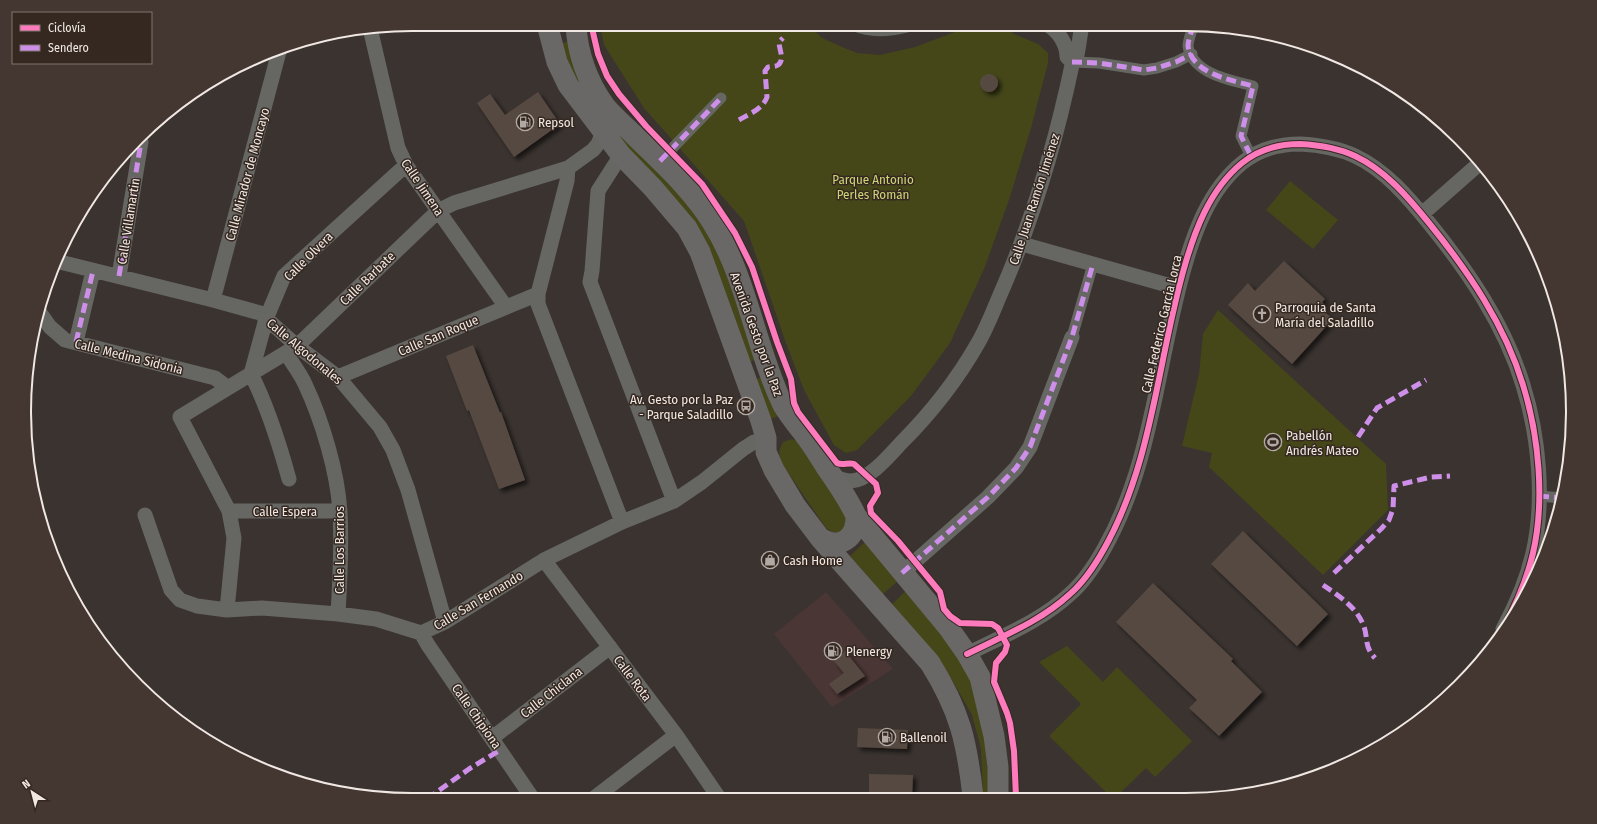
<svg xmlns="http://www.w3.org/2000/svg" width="1597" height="824" font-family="'Fira Sans Condensed',sans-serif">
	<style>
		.commercial { fill: #4a3635 }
		.green { fill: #454719 }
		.building { fill: #574a42; filter: url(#shadow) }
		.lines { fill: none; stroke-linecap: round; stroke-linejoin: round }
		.pedestrian { stroke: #666663; stroke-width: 11 }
		.minor { stroke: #666663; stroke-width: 15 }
		.secondary { stroke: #696866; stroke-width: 21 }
		.quiet { stroke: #ce8fe9; stroke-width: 5; stroke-dasharray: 10 5; stroke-linecap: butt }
		.cycleway-casing { stroke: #352821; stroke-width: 8 }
		.cycleway { stroke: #fd7abc; stroke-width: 6 }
		.labels { text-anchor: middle; stroke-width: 3; stroke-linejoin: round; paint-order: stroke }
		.poi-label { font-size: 13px; fill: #f1e8e3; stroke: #352821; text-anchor: start }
		.street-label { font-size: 13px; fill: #f1e8e3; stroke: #352821 }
		.park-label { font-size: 13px; fill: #ced475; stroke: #352821 }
		.rim { fill: none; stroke: #f1e8e3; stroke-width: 2 }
	</style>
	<defs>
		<filter id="shadow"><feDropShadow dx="3.5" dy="3.5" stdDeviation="2" flood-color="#0009"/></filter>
	</defs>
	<rect width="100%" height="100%" fill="#3a3330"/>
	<!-- commercial -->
	<path class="commercial" d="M826,592l67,77 -61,38 -58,-73z"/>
	<!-- green -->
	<path class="green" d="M600,24h208l14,14 20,9 15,6 23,2 35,-8 40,-15 16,-7h32l11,9 24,10 10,9v10l-17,65 -22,72 -25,69 -34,74 -39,53 -54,54 -11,3 -12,-8 -30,-55 -18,-47 -42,-122 -100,-113 -40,-63z
		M568,41l133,182 16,24 40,112 -7,3 -99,-186 -74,-91 -16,-41z
		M1290,181l48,39 -25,29 -47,-39z
		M1218,310l168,154 2,46 -65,65 -114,-108 3,-14 -30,-7 17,-72 4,-40z
		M766,376l12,40 -4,2h-4l-14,-39z
		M792,439l5,2 49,73 2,9 -8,9h-7l-7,-4 -46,-67 -1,-10 4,-9z
		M865,542l33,39 -15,13 -33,-38z
		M907,590l61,79 12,38 11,90h-8l-2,-48 -9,-34 -25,-44 -55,-67z
		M1067,646l36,36 14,-15 75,74 -37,36 -9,-9 -30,29h-5l-62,-61 32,-32 -42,-42z"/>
	<!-- building -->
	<path class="building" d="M980 83a9 9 0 1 1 18 0a9 9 0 1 1-18 0Z
		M538,92l22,32 -46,33 -37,-54 13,-9 15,21z
		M1284,261l41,38 -3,3 3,3 -4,4 12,10 -41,45 -64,-59 20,-22 7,8z
		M473,345l27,68 1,-1 24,68 -26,9 -30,-79 -2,1 -21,-55z
		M1243,531l85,83 -31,32 -86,-82z
		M1153,583l80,76 -2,2 31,31 -43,44 -30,-28 8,-8 -81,-78z
		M845,651l20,25 -28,18 -8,-10 15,-11 -10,-12z
		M858,728l50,2 -1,19 -50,-2z
		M869,774l44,1 -1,23h-43z"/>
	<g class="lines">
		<!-- pedestrian -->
		<path class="pedestrian" d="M1193,25c-1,6 -5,15 -5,21 4,28 43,34 65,40l-12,50 10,20
			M1072,62l27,1 45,7 13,-2 19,-6 16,-8
			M660,161l61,-63
			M1072,337l21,-73
			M1539,496l23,2"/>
		<!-- minor -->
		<path class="minor" d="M855,24c16,7 36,5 52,1
			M1048,25c11,7 19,19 19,32l5,5
			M370,28l28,120 8,17 100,142
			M621,155l-23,36 -6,80 -2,11 84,219
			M568,168l-1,13 -29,113v10l84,218
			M1422,214l59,-52
			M1022,244l156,44
			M60,262l153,38 47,13 37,33 41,31 42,50 13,23 15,40 37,132
			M119,276l22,-134
			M213,300l67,-252
			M38,310l12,17 15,13 150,38 13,10
			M76,342l17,-71
			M286,353c6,10 14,20 19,31 17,36 33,89 35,129 2,34 0,67 -2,101
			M338,377l200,-83
			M831,475c7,3 13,6 20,6 18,-1 38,-25 50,-38 30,-30 56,-63 77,-100 10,-17 17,-37 25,-55 31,-72 53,-147 69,-223 1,-4 4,-6 5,-10 2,-10 3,-20 5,-30
			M289,479c-10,-36 -21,-72 -38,-105l15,-55 18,-43 122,-111
			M229,511h111
			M145,515l26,75 9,10 17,6 30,4 35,-2 76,6 38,5 45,14 24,-11 99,-62 78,-38 52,-21 28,-19 41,-33 11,-7 12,-4
			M544,560l132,175 43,63
			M902,573l86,-76 28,-29 14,-21 42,-110
			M227,610l7,-72 -5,-27 -49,-94 117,-71 141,-135 16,-8 114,-35 25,-18 5,-6 3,-7v-8
			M421,633l7,12 105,154
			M967,654c36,-18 74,-33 103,-60 14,-12 25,-29 34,-45 48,-85 53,-184 79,-277 11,-40 26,-82 59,-109 17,-14 36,-19 58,-19 18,1 38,4 55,12 30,14 53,41 74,67 39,48 76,102 94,162 16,51 22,116 10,168 -6,26 -17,52 -30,76
			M492,738l118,-91
			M593,799l83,-64"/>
		<!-- secondary -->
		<path class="secondary" d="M547,24l10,38 11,23 53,70 32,33 34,40 13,24 61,169 5,17v14l8,18 21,35 25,33 110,125c30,48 37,79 43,134
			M576,24c1,29 12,59 29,82 8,10 19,19 28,28 27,27 58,54 79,88 35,55 43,125 71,183 6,10 14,20 21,29 8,10 15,22 22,33 11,16 22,31 30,49l92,111 19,27 13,23 14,59 4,31v30
			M820,538c19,12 37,1 36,-22"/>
		<!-- quiet -->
		<path class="quiet" d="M1193,25c-1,6 -5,15 -5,21 4,28 43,34 65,40l-12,50 10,20
			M1072,62l27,1 45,7 13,-2 19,-6 16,-8
			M739,120c10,-6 24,-11 28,-23l-2,-26 3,-4c3,-1 7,0 10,-2 7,-5 1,-16 1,-23l4,-4
			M660,161l61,-63
			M119,276l22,-134
			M76,342l17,-71
			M1358,437l19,-29 49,-28
			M1539,496l23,2
			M902,573l86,-76 28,-29 14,-21 42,-110 21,-73
			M1334,573l47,-44 8,-9 4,-11 1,-23 37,-9 19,-1
			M1323,585c16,11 32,21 40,39 6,14 0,21 12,34
			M427,799l42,-30 31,-19"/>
		<defs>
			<path id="cycleway" d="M591,24l7,30 9,22 12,18 27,32 56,58 33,49 17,34 25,75 14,37 3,24 4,9 39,51c6,3 11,-1 17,1l22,20 2,9 -8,13 1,7 27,28 42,51 4,17 6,7 10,7 32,1 6,4 9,17 -2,7 -9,11 -2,19 13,31 3,10 4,28 2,46
				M967,654c36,-18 74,-33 103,-60 14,-12 25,-29 34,-45 48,-85 53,-184 79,-277 11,-40 26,-82 59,-109 17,-14 36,-19 58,-19 18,1 38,4 55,12 30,14 53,41 74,67 39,48 76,102 94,162 16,51 22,116 10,168 -6,26 -17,52 -30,76"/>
		</defs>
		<!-- cycleway casing -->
		<use href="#cycleway" class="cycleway-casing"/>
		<!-- cycleway -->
		<use href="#cycleway" class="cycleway"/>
	</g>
	<!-- icons -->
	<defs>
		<symbol id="fuel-ring" viewBox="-11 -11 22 22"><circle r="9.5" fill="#352821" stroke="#b1a9a4" stroke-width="1.5"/><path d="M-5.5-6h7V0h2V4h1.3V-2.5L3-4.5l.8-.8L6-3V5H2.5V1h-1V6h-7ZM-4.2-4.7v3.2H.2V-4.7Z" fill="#b1a9a4"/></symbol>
		<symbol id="church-ring" viewBox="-11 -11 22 22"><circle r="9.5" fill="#352821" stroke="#b1a9a4" stroke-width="1.5"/><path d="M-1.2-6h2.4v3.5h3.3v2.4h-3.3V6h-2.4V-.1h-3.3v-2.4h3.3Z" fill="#b1a9a4"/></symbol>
		<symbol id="bus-ring" viewBox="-11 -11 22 22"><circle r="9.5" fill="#352821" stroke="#b1a9a4" stroke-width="1.5"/><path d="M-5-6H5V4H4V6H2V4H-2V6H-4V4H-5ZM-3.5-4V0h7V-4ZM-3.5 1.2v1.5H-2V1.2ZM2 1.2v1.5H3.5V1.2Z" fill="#b1a9a4"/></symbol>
		<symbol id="stadium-ring" viewBox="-11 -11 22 22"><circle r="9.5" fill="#352821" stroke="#b1a9a4" stroke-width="1.5"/><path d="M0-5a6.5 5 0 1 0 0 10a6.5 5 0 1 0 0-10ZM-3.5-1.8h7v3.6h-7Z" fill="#b1a9a4"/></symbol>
		<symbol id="shop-ring" viewBox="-11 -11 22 22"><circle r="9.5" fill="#352821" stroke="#b1a9a4" stroke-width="1.5"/><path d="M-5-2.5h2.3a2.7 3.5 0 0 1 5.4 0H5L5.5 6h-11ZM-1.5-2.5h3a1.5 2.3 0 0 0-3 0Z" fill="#b1a9a4"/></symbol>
	</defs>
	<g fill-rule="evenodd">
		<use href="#fuel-ring" x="515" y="112" width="20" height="20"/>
		<use href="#church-ring" x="1252" y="304" width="20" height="20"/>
		<use href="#bus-ring" x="736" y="396" width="20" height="20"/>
		<use href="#stadium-ring" x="1263" y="432" width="20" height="20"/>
		<use href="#shop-ring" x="760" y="550" width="20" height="20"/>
		<use href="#fuel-ring" x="823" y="641" width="20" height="20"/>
		<use href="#fuel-ring" x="877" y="727" width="20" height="20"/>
	</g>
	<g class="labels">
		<!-- poi labels -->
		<g class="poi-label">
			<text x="538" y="127">Repsol</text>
			<text x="1275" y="312">Parroquia de Santa<tspan x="1275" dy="15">María del Saladillo</tspan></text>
			<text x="733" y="404" text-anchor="end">Av. Gesto por la Paz<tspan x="733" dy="15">- Parque Saladillo</tspan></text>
			<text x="1286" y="440">Pabellón<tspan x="1286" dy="15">Andrés Mateo</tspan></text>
			<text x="783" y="565">Cash Home</text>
			<text x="846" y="656">Plenergy</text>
			<text x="900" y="742">Ballenoil</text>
		</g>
		<!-- street labels -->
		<g class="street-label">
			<text transform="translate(247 174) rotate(-75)" y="5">Calle Mirador de Moncayo</text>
			<text transform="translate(423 187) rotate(56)" y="5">Calle Jimena</text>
			<text transform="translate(1034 199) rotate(-72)" y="5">Calle Juan Ramón Jiménez</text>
			<text transform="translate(128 221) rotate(-81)" y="5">Calle Villamartin</text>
			<text transform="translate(308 256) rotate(-45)" y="5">Calle Olvera</text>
			<text transform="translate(367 278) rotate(-44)" y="5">Calle Barbate</text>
			<text transform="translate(1161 324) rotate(-77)" y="5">Calle Federico García Lorca</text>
			<text transform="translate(757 334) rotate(70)" y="5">Avenida Gesto por la Paz</text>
			<text transform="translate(438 335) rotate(-23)" y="5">Calle San Roque</text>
			<text transform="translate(305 351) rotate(40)" y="5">Calle Algodonales</text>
			<text transform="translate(129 356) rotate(14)" y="5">Calle Medina Sidonia</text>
			<text x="285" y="516">Calle Espera</text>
			<text transform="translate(339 550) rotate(-90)" y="5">Calle Los Barrios</text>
			<text transform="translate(478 600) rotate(-31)" y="5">Calle San Fernando</text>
			<text transform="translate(633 678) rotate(53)" y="5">Calle Rota</text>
			<text transform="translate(551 692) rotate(-38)" y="5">Calle Chiclana</text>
			<text transform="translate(477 716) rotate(55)" y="5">Calle Chipiona</text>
		</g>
		<!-- park labels -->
		<g class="park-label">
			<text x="873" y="184">Parque Antonio<tspan x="873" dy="15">Perles Román</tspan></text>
		</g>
	</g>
	<!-- crop -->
	<path d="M0 0H1597V824H0ZM412 31H1185A381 381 0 0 1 1566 412V412A381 381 0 0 1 1185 793H412A381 381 0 0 1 31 412V412A381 381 0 0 1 412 31Z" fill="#443731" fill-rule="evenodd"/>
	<path class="rim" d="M412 31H1185A381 381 0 0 1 1566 412V412A381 381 0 0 1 1185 793H412A381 381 0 0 1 31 412V412A381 381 0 0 1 412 31Z"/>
	<!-- legend -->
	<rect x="12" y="12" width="140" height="52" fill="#352821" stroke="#80756f"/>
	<rect x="20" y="25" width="20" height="6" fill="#fd7abc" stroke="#80756f"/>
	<text x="48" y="32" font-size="12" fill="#f1e8e3">Ciclovía</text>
	<rect x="20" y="45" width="20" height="6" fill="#ce8fe9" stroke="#80756f"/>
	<text x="48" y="52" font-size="12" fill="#f1e8e3">Sendero</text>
	<!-- north arrow -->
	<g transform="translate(32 792) rotate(324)" stroke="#352821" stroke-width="3" paint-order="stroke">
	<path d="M0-3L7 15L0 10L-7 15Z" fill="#f1e8e3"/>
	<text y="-6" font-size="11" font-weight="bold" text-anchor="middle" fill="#f1e8e3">N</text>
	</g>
</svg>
